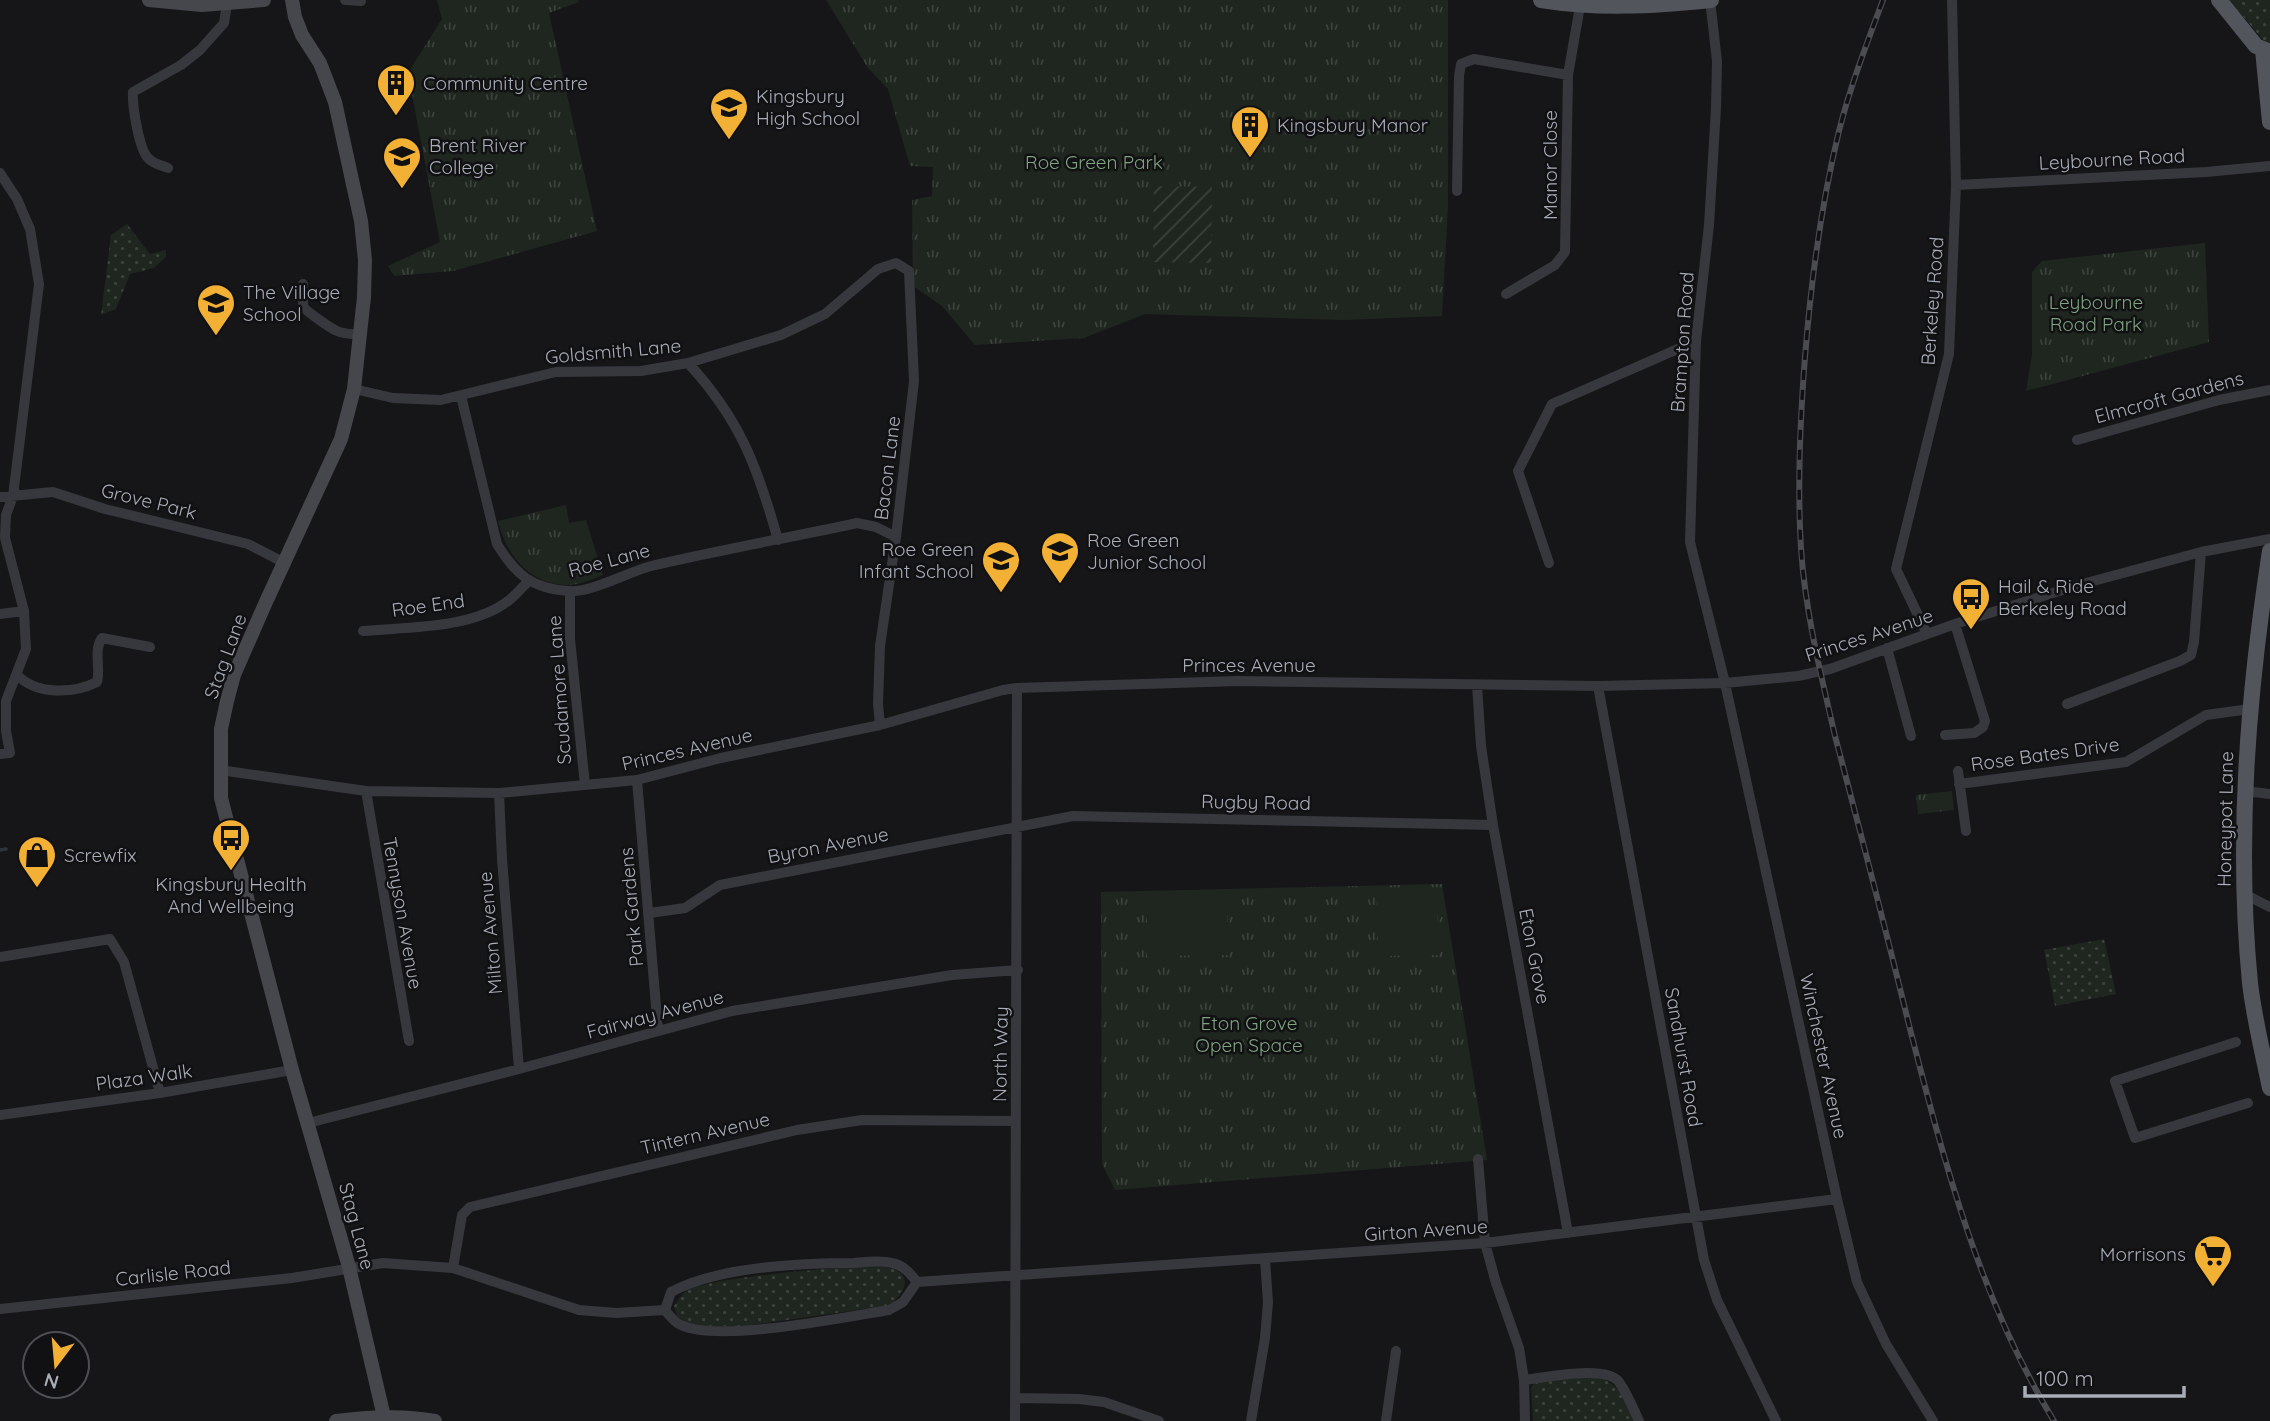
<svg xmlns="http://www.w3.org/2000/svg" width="2270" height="1421" font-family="Quicksand,sans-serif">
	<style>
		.grass { fill: url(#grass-dots) }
		.park { fill: url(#park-tufts) }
		.garden { fill: url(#garden-furrows) }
		.pitch { fill: #1e261f }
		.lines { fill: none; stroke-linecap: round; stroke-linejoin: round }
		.stream { stroke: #2c353c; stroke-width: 3.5 }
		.street { stroke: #37383d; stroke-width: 10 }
		.secondary { stroke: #45474d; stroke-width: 14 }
		.primary { stroke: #53555c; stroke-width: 16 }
		.rail-casing { stroke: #4a4c52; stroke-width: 6 }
		.rail { stroke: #111113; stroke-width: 3.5; stroke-dasharray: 10; stroke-linecap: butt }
		.labels { text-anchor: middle; stroke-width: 5; stroke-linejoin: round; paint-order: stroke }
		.poi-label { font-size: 19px; fill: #a8adb8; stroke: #111113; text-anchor: start }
		.street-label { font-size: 19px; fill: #a8adb8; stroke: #111113 }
		.park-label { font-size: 19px; fill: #7fa381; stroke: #111113 }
	</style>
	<defs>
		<pattern id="grass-dots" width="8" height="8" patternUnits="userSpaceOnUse" patternTransform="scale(1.75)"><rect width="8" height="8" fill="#1e261f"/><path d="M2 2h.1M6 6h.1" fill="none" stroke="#3c433d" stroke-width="1.8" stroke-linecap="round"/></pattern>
		<pattern id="park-tufts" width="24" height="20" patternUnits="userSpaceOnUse" patternTransform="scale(1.75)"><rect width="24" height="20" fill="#1e261f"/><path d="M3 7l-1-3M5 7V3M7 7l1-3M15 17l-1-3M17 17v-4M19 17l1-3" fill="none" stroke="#3c433d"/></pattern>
		<pattern id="garden-furrows" width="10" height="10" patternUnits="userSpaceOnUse" patternTransform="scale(1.75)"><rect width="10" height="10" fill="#1e261f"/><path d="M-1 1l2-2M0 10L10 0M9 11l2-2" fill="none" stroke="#3c433d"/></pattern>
	</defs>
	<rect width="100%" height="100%" fill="#161618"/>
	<!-- grass -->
	<path class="grass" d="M2229,0h41v43l-7,-3z
		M127,224l23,30 16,-4v7l-12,11 -24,6 -14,35 -15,6 10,-80z
		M2104,939l12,55 -61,12 -11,-56z
		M845,1267c13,0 26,-2 39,0 30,3 25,27 2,39l-141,20h-42l-17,-4 -9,-6 -3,-10c3,-4 6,-10 10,-13 16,-15 134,-23 161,-26z
		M1597,1376c25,10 26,22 37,45h-101l-2,-33 3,-6z"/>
	<!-- park -->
	<path class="park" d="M437,0h141l1,2 -30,11 48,218 -144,40 -59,5 -6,-10 52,-24 -32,-169 34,-54z
		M826,0h622v206l-6,110 -99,4 -198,-6 -61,24 -109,7 -33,-39 -29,-20 -1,-86 20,-4 1,-29 -23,-1 -22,-77 -20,-21z
		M2205,243l4,99 -183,49 6,-36v-83l10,-11z
		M566,505l3,18 17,-3 17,55c-8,3 -17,7 -26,9 -42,7 -71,-27 -79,-63z
		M1952,791l2,19 -36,4 -2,-19z
		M1442,884l45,276 -372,30 -13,-26 -1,-272z"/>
	<!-- garden -->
	<path class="garden" d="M1154,186l58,1 -1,76 -58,-1z"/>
	<!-- pitch -->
	<path class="pitch" d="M1437,895l1,60 -60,1 -1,-60z
		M1227,896l1,59 -81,1v-59z"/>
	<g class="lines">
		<!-- stream -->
		<path class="stream" d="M0,850l6,-1"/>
		<!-- street -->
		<path class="street" d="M345,0l16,1
			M1710,0l7,61 -1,47 -7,117 -13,116 -6,201 35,141 112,516 20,83 29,62 47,77
			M168,168c-7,-3 -15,-4 -20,-10 -9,-9 -16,-53 -15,-66l48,-27 19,-15 24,-27 3,-19
			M0,173l17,26 13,30 9,55 -26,212 -7,19 -1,23 19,73 2,38 -20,52v30l4,22 -10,1
			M1956,185l250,-13 64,-6
			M1457,191l2,-115 2,-12 13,-5 94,16
			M303,284v23c6,6 27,21 34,24 7,3 16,3 24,4
			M1506,294l49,-29 10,-13 3,-177 12,-69
			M688,363c52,56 70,105 90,177
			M354,389l39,9 48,2 115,-28 85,-1 47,-8 93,-28 44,-21 53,-45 18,-6 13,8 5,110 -18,156 -16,109 -2,58 2,21
			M461,396l36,148c18,30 35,45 72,47 22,2 59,-19 82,-25 68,-16 137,-28 206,-43l19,4 20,10
			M2077,440l142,-40 51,-10
			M0,497l53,-5 52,17 143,35 37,19
			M1549,563l-31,-92 34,-67 144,-63
			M570,591v48l15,146
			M0,614l24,-3
			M363,631c44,-4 109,-2 145,-30 7,-5 13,-13 20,-19
			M1927,634l-31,-65 53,-215 7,-169 -4,-185
			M1887,648l24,88
			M17,675c20,20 56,19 80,7 4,-14 -4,-32 5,-44l48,9
			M1477,685l4,61 12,79 75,408
			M1598,686l106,574 13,40 59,121
			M2067,704l113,-43 11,-6 3,-13 7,-90
			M1945,735l29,-2 9,-6 2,-6 -30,-97
			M220,770l146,21 133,2 138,-13 84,-22 159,-33 123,-35 14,-2 221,-7 360,5 127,-3 73,-7 32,-7 125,-45 120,-38 126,-34 69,-13
			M1958,771l8,60
			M637,780l21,250
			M1959,784l167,-22 80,-47 44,-6
			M366,791l43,250
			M2245,791l25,3
			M499,793l3,66 17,210
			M2244,894l26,13
			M650,913l35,-5 35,-23 353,-69 420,9
			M0,957l110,-18 14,23 36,131
			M2236,1042l-121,39 20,57 113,-35
			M0,1115l160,-22 132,-23
			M308,1123l211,-54 213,-58 220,-36 66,-5
			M1478,1159l7,84 11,40 23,65 5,32 1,41
			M453,1268l9,-53 8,-8 327,-77 65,-10 154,1
			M917,1282l568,-39 352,-44
			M0,1309l292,-31 91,-15 70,5 126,42 37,3 49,-3
			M665,1310l6,-18c47,-25 130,-29 183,-29 12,-1 26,-3 38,0 11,2 18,10 25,19
			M665,1310c5,6 9,12 16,15 37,18 164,-8 208,-15l14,-8 14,-20
			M1524,1380c21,-2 82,-16 95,2 8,11 14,26 20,39
			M1015,1398l64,1 25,3 55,19
			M1015,1421l2,-733
			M1251,1421l14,-83 3,-36 -3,-43
			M1386,1421l10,-70"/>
		<!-- secondary -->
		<path class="secondary" d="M149,0l53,5 62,-5
			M292,0l3,17 7,18 18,28 15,39 26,119 4,39 -1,37 -10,92 -13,50 -76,165 -31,71 -7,26 -6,28v69l71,272 57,197 36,154
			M336,1421c34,-4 66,-6 99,0"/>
		<!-- primary -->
		<path class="primary" d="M1541,0c57,9 112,6 170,0
			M2219,0l37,46 14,6
			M2263,50l7,72
			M2270,551c-22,142 -34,288 -20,432 4,35 13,71 20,105"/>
		<defs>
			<path id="rail" d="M1883,0c-16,43 -33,87 -44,131 -18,74 -28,150 -34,226 -5,64 -8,127 -4,191 4,63 20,127 34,188 26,98 51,195 75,293 35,136 70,271 144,392"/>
		</defs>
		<!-- rail casing -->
		<use href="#rail" class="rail-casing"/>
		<!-- rail -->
		<use href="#rail" class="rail"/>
	</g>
	<!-- icons -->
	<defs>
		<symbol id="building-pin" viewBox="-11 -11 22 30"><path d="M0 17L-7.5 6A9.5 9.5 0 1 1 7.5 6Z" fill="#f2b134" stroke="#111113"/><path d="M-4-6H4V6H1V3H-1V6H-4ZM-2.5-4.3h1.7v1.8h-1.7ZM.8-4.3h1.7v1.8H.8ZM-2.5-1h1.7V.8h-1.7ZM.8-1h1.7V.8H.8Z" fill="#111"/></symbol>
		<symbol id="school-pin" viewBox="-11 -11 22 30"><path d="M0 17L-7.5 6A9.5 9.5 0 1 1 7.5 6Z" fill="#f2b134" stroke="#111113"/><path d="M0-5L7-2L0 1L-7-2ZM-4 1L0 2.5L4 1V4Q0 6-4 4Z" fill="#111"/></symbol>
		<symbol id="bus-pin" viewBox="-11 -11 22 30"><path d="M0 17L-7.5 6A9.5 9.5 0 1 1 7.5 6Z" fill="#f2b134" stroke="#111113"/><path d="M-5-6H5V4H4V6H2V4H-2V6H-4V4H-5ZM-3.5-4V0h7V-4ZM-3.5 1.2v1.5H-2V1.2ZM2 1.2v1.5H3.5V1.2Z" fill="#111"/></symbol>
		<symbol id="shop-pin" viewBox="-11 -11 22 30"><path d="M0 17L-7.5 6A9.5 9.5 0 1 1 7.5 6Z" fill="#f2b134" stroke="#111113"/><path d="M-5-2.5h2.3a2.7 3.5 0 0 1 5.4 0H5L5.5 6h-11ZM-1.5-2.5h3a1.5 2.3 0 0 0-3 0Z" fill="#111"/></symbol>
		<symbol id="supermarket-pin" viewBox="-11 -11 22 30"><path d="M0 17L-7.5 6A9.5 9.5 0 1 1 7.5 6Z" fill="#f2b134" stroke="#111113"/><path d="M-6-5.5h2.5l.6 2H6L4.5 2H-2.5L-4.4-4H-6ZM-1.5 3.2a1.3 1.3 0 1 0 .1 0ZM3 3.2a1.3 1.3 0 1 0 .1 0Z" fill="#111"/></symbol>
	</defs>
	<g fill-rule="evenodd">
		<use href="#building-pin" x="374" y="61" width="44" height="60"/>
		<use href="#school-pin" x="707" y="85" width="44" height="60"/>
		<use href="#building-pin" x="1228" y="103" width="44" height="60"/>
		<use href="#school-pin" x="380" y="134" width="44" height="60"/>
		<use href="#school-pin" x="194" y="281" width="44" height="60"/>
		<use href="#school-pin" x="1038" y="529" width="44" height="60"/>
		<use href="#school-pin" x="979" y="538" width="44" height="60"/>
		<use href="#bus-pin" x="1949" y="575" width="44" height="60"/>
		<use href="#bus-pin" x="209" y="816" width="44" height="60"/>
		<use href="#shop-pin" x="15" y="833" width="44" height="60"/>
		<use href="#supermarket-pin" x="2191" y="1232" width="44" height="60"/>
	</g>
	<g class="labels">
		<!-- poi labels -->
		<g class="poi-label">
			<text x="423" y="90">Community Centre</text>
			<text x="756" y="103">Kingsbury<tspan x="756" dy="22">High School</tspan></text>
			<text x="1277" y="132">Kingsbury Manor</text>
			<text x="429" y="152">Brent River<tspan x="429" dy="22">College</tspan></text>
			<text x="243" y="299">The Village<tspan x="243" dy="22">School</tspan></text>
			<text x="1087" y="547">Roe Green<tspan x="1087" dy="22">Junior School</tspan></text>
			<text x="974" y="556" text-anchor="end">Roe Green<tspan x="974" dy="22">Infant School</tspan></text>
			<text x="1998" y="593">Hail &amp; Ride<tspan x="1998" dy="22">Berkeley Road</tspan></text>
			<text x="64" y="862">Screwfix</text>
			<text x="231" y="891" text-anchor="middle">Kingsbury Health<tspan x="231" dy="22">And Wellbeing</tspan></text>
			<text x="2186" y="1261" text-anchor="end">Morrisons</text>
		</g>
		<!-- street labels -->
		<g class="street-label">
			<text transform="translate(2112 159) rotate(-3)" y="7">Leybourne Road</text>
			<text transform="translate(1550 165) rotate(-90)" y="7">Manor Close</text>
			<text transform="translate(1932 301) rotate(-86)" y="7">Berkeley Road</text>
			<text transform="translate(1682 342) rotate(-86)" y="7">Brampton Road</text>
			<text transform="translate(613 351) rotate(-5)" y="7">Goldsmith Lane</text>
			<text transform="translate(2169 397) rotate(-15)" y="7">Elmcroft Gardens</text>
			<text transform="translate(887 468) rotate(-83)" y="7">Bacon Lane</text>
			<text transform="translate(149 501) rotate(14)" y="7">Grove Park</text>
			<text transform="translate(609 560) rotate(-15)" y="7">Roe Lane</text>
			<text transform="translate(428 605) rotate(-8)" y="7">Roe End</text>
			<text transform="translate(1869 635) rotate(-18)" y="7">Princes Avenue</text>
			<text transform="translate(225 656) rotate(-70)" y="7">Stag Lane</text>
			<text x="1249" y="672">Princes Avenue</text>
			<text transform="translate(559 690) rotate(-94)" y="7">Scudamore Lane</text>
			<text transform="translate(687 749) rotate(-13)" y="7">Princes Avenue</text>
			<text transform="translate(2045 754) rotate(-8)" y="7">Rose Bates Drive</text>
			<text transform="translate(1256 802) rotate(1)" y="7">Rugby Road</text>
			<text transform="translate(2225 819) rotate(-89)" y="7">Honeypot Lane</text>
			<text transform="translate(828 845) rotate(-11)" y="7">Byron Avenue</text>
			<text transform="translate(631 907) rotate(-95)" y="7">Park Gardens</text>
			<text transform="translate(403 913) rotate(80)" y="7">Tennyson Avenue</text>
			<text transform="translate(490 933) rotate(-95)" y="7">Milton Avenue</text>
			<text transform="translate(1535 956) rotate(79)" y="7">Eton Grove</text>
			<text transform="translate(655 1014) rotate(-15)" y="7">Fairway Avenue</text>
			<text transform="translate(1000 1054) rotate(-89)" y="7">North Way</text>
			<text transform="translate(1824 1056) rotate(78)" y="7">Winchester Avenue</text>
			<text transform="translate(1684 1057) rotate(80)" y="7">Sandhurst Road</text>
			<text transform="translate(144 1077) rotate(-8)" y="7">Plaza Walk</text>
			<text transform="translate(705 1133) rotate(-13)" y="7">Tintern Avenue</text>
			<text transform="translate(357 1226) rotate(75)" y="7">Stag Lane</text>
			<text transform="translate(1426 1230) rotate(-4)" y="7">Girton Avenue</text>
			<text transform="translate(173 1273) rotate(-6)" y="7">Carlisle Road</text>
		</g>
		<!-- park labels -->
		<g class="park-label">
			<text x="1094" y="169">Roe Green Park</text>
			<text x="2096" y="309">Leybourne<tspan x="2096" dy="22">Road Park</tspan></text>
			<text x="1249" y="1030">Eton Grove<tspan x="1249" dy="22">Open Space</tspan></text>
		</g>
	</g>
	<!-- north arrow -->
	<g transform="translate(56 1365) rotate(196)"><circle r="33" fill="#111113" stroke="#4d4f55" stroke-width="2"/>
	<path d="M0-5L12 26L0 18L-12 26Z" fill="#f2b134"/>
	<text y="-10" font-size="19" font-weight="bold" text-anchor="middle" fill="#a8adb8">N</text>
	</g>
	<!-- scale -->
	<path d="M2025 1386v10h159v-10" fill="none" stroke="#a8adb8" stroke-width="3.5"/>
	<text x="2036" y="1386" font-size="21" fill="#a8adb8" stroke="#111113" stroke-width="5" paint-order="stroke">100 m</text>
</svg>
